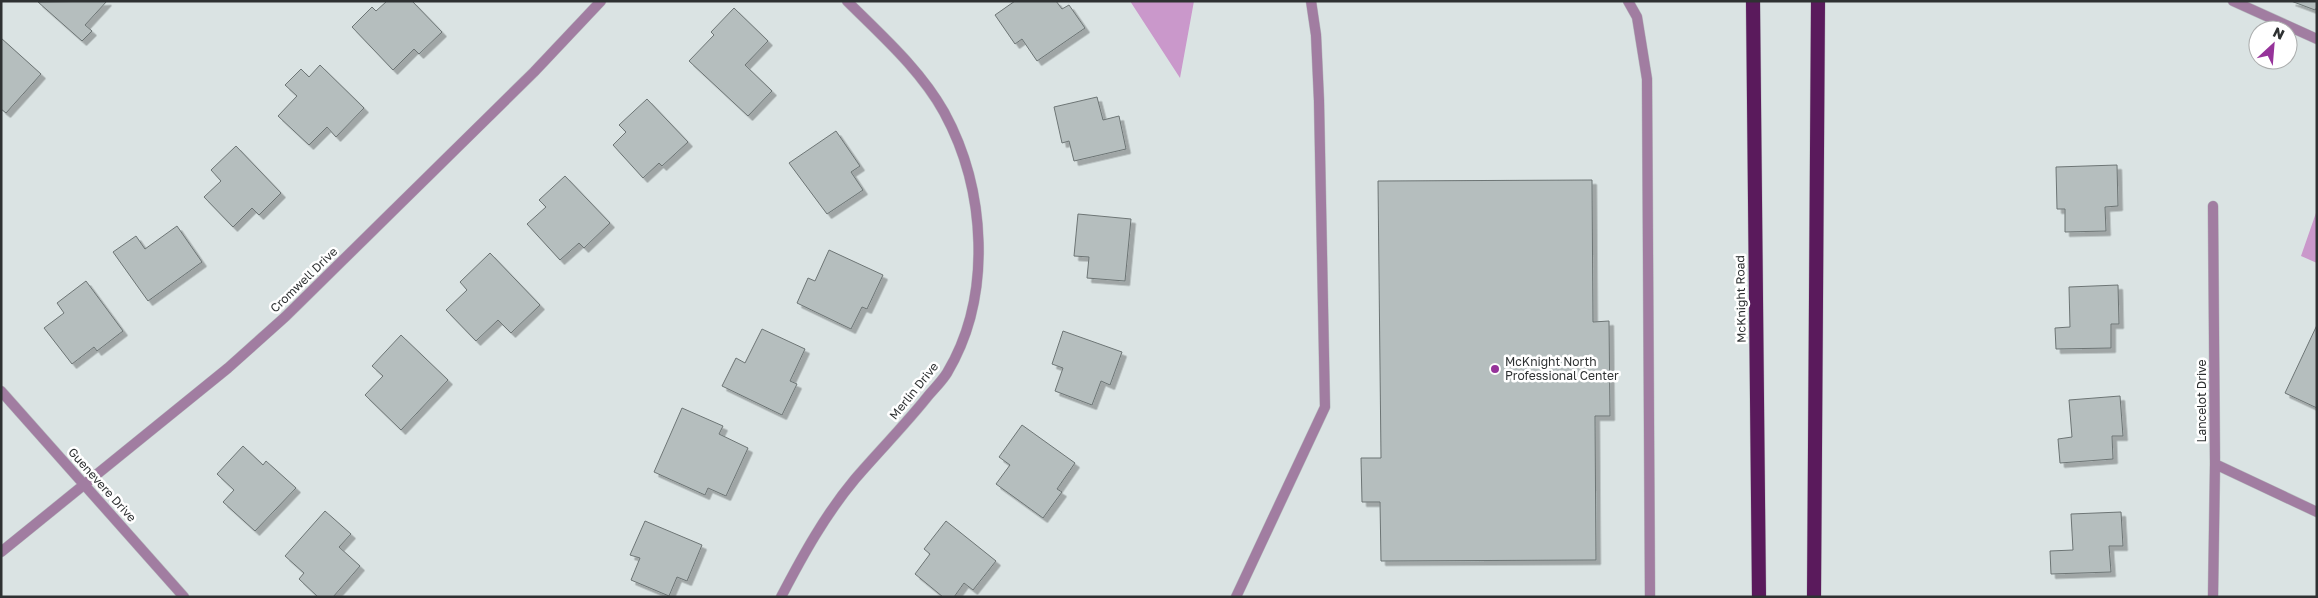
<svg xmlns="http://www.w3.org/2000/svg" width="2318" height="598" font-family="'Golos Text',sans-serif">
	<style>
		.forest { fill: #ca98cb }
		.building { fill: #b5bebe; stroke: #6d7575; filter: url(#shadow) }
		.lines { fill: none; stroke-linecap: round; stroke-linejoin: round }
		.service-casing { stroke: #b8bfc0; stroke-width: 11 }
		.minor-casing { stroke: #b8bfc0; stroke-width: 11 }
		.trunk-casing { stroke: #b8bfc0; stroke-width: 15 }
		.service { stroke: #a17da1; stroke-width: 10 }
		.minor { stroke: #a17da1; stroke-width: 10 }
		.trunk { stroke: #5a1a5c; stroke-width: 14 }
		.poi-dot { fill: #96339a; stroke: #fff; stroke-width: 2 }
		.labels { text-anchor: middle; stroke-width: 5; stroke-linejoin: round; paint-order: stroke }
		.street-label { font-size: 12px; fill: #2e3132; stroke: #fff }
		.poi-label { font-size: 12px; fill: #2e3132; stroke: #fff; text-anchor: start }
	</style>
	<defs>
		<filter id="shadow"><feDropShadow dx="4.5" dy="4.5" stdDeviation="0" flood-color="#0004"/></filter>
	</defs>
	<rect width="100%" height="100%" fill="#dae3e3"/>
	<!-- forest -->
	<path class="forest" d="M1130,1h64l-14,77z
		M2317,210v53l-16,-7z"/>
	<!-- building -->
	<path class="building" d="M107,1l-22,24 7,6 -10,10 -44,-39z
		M387,1h25l30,31 -23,22 -5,-5 -21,21 -41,-43 20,-20 4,4z
		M1015,1h41l6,8 7,-4 16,23 -48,33 -15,-22 -7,5 -20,-29z
		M2291,1h26v6l-2,3z
		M734,8l34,33 -23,24 27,26 -24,25 -59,-55 25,-26 -3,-3z
		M1,38l40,36 -35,39 -5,-4z
		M320,65l44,43 -28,29 -9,-10 -18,18 -31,-29 19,-20 -12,-11 16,-16 8,8z
		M1097,97l6,23 16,-4 7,33 -52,12 -5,-20 -7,2 -8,-36z
		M647,99l41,43 -26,24 -3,-3 -16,15 -30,-33 13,-13 -7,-7z
		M836,131l24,35 -9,6 12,18 -36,24 -38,-51z
		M236,146l45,47 -22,22 -7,-7 -19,19 -29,-30 17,-16 -10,-11z
		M2117,165l1,41 -13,1 1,24 -41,1v-23h-8l-1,-42z
		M565,176l45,47 -26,25 -5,-5 -19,17 -33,-36 19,-17 -7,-7z
		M1592,180l1,142 16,-1 1,95h-15l1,144 -215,1 -1,-59h-18l-1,-44h20l-3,-277z
		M1078,214l53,5 -6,62 -38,-3 2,-21 -15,-1z
		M177,226l25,36 -54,39 -35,-49 23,-16 9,13z
		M829,250l54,25 -16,34 -5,-2 -11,22 -54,-26 11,-25 7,3z
		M490,253l50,52 -29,28 -13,-13 -22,21 -30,-31 21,-20 -7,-8z
		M86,281l37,50 -26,20 -3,-4 -22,17 -28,-36 20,-15 -7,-10z
		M2118,285l1,39h-8v24l-55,1 -1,-21 15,-1 -1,-40z
		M2317,325v83l-32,-15z
		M762,329l43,20 -15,32 7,3 -15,31 -60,-29 14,-28 9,5z
		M1063,331l59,21 -12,33 -9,-4 -9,24 -37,-14 8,-23 -11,-4z
		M401,335l47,45 -47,50 -36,-35 18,-19 -11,-10z
		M2120,396l3,40h-11l1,23 -53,4 -2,-24 14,-2 -3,-37z
		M682,408l41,18 -4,8 29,14 -22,48 -18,-8 -3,7 -51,-23z
		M1022,425l53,38 -18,26 5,3 -19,26 -47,-34 14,-19 -11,-8z
		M243,446l20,19 3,-4 30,27 -41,43 -32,-29 11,-12 -17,-16z
		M325,511l26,23 -12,13 21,19 -27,31h-15l-19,-18 5,-6 -19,-17z
		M2121,512l2,34h-14l2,26 -60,2 -1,-23 23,-1 -2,-36z
		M645,521l57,24 -15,36 -10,-4 -8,19 -38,-16 9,-22 -10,-3z
		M946,521l50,40 -23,29 -9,-7 -10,14h-11l-28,-23 15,-20 -6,-5z"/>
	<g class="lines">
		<defs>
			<path id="service" d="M1628,1l9,16 10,62 3,518
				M2233,1l84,38
				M1236,597l89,-190 -6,-306 -3,-66 -5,-34"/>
			<path id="minor" d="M1,391l183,206
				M2215,464l102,48
				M1,552l227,-184 57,-51 249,-245 67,-71
				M781,597c22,-42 44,-82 74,-118 24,-28 50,-54 73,-83 6,-7 14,-15 19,-23 46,-77 39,-184 -3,-261 -24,-43 -63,-77 -97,-111
				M2213,597l2,-133 -2,-258"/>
			<path id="trunk" d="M1753,1l6,596
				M1814,597l4,-596"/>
		</defs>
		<!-- service casing -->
		<use href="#service" class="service-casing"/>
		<!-- minor casing -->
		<use href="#minor" class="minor-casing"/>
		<!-- trunk casing -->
		<use href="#trunk" class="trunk-casing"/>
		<!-- service -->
		<use href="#service" class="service"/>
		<!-- minor -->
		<use href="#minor" class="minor"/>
		<!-- trunk -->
		<use href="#trunk" class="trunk"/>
	</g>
	<!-- markers -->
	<circle class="poi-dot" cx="1495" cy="369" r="5"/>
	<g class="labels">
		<!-- street labels -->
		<g class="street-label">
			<text transform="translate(304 280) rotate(-44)" y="4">Cromwell Drive</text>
			<text transform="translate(1741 299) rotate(-91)" y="4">McKnight Road</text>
			<text transform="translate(914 391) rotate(-51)" y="4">Merlin Drive</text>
			<text transform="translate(2202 401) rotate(-90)" y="4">Lancelot Drive</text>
			<text transform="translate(102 485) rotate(48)" y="4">Guenevere Drive</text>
		</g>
		<!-- poi labels -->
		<g class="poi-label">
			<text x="1505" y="366">McKnight North<tspan x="1505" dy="14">Professional Center</tspan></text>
		</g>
	</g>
	<!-- border -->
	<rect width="2318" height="598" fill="none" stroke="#2e3132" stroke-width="5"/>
	<!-- north arrow -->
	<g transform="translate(2273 45) rotate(26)"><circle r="24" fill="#ffffff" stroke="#abadad"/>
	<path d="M0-4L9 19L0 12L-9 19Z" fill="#96339a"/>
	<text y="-8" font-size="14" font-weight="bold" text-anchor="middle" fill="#2e3132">N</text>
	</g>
</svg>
